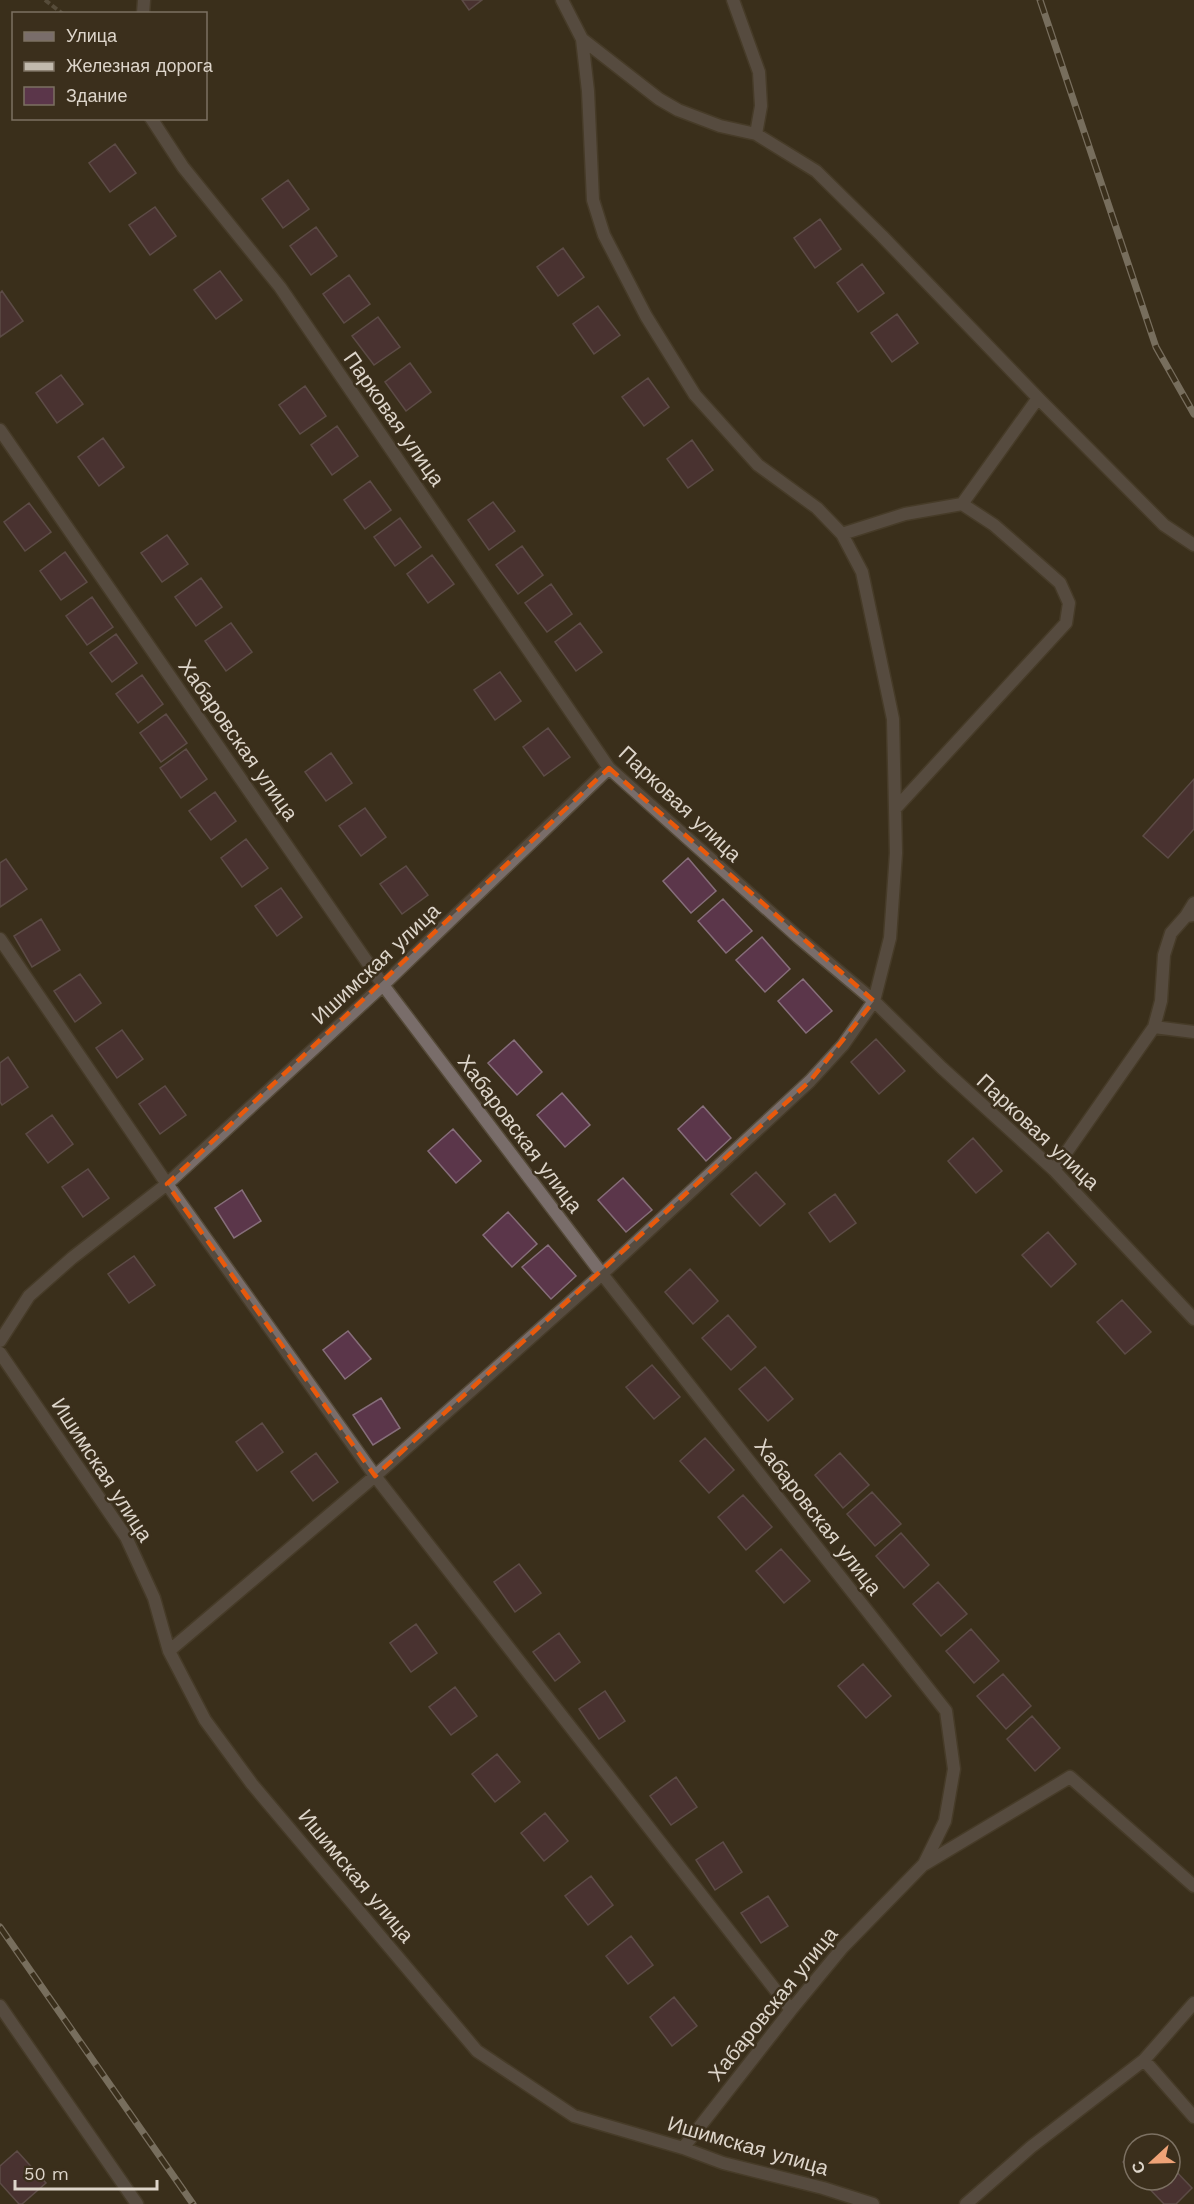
<svg xmlns="http://www.w3.org/2000/svg" width="1194" height="2204" font-family="'Work Sans',sans-serif">
	<style>
		.building { fill: #5b364a; stroke: #866e7a; stroke-width: 1.5 }
		.lines { fill: none; stroke-linecap: round; stroke-linejoin: round }
		.minor-casing { stroke: #554a38; stroke-width: 15 }
		.path { stroke: #796f5f; stroke-width: 4; stroke-dasharray: 6 3; stroke-linecap: butt }
		.minor { stroke: #796d6a; stroke-width: 12 }
		.rail-casing { stroke: #c2baad; stroke-width: 7 }
		.rail { stroke: #3b2f1c; stroke-width: 4.5; stroke-dasharray: 14; stroke-linecap: butt }
		.marked { fill: none; stroke: #e8590c; stroke-width: 4.5; stroke-dasharray: 12 8; stroke-linejoin: round }
		.labels { text-anchor: middle; stroke-width: 5; stroke-linejoin: round; paint-order: stroke }
		.street-label { font-size: 21px; fill: #ddd5ca; stroke: #3b2f1c }
	</style>
	<rect width="100%" height="100%" fill="#3b2f1c"/>
	<!-- building -->
	<path class="building" d="M462,0h20l-13,10z
		M115,144l21,29 -26,19 -21,-29z
		M288,180l21,29 -26,19 -21,-29z
		M155,207l21,29 -26,19 -21,-30z
		M820,219l21,30 -26,19 -21,-30z
		M316,227l21,29 -26,19 -21,-29z
		M563,248l21,29 -26,19 -21,-29z
		M862,264l22,29 -26,19 -21,-29z
		M220,271l22,29 -26,19 -22,-29z
		M349,275l21,29 -26,19 -21,-29z
		M2,291l21,30 -23,16v-44z
		M598,306l22,29 -26,19 -21,-30z
		M897,314l21,29 -26,19 -21,-29z
		M378,317l22,30 -26,18 -22,-29z
		M410,363l21,29 -25,19 -21,-29z
		M61,375l22,29 -26,19 -21,-30z
		M648,378l21,29 -25,19 -22,-29z
		M305,386l21,30 -26,18 -21,-29z
		M337,426l21,30 -26,19 -21,-30z
		M103,438l21,29 -25,19 -21,-29z
		M692,440l21,30 -25,18 -21,-29z
		M370,481l21,29 -26,19 -21,-29z
		M493,502l22,29 -26,19 -21,-30z
		M29,503l22,29 -26,19 -21,-29z
		M400,518l21,29 -26,19 -21,-29z
		M167,535l21,29 -26,18 -21,-29z
		M522,546l21,29 -25,19 -22,-29z
		M65,552l22,30 -26,18 -21,-29z
		M432,555l22,29 -26,19 -21,-29z
		M201,578l21,29 -26,19 -21,-29z
		M551,584l21,30 -25,18 -22,-29z
		M92,597l21,30 -26,18 -21,-29z
		M231,623l21,29 -26,19 -21,-30z
		M580,623l22,29 -26,19 -21,-29z
		M116,634l21,29 -25,19 -22,-29z
		M500,672l21,29 -26,19 -21,-30z
		M142,675l21,29 -25,19 -22,-29z
		M166,714l21,29 -26,19 -21,-29z
		M548,728l22,29 -26,19 -21,-29z
		M186,749l21,30 -26,19 -21,-30z
		M331,753l21,30 -26,18 -21,-29z
		M1194,779v50l-26,29 -25,-22z
		M215,792l21,29 -25,19 -22,-29z
		M365,808l21,29 -25,19 -22,-30z
		M246,839l22,29 -26,19 -21,-29z
		M688,858l28,33 -25,22 -28,-32z
		M6,859l21,30 -27,18v-44z
		M406,866l22,29 -26,19 -22,-30z
		M281,888l21,29 -25,19 -22,-30z
		M723,899l29,32 -26,22 -28,-32z
		M41,919l19,31 -28,17 -18,-31z
		M762,937l28,32 -25,23 -29,-32z
		M80,974l21,29 -26,19 -21,-31z
		M803,979l29,32 -26,22 -28,-32z
		M122,1030l21,29 -26,19 -21,-30z
		M876,1039l29,32 -26,23 -28,-32z
		M514,1040l28,32 -25,23 -29,-32z
		M8,1057l20,30 -26,18 -2,-3v-39z
		M165,1086l21,29 -26,19 -21,-30z
		M562,1093l28,32 -25,22 -28,-32z
		M703,1106l28,32 -25,23 -28,-32z
		M52,1115l21,29 -25,19 -22,-29z
		M453,1129l28,32 -25,22 -28,-32z
		M973,1138l29,33 -26,22 -28,-32z
		M88,1169l21,29 -26,19 -21,-30z
		M756,1172l29,32 -25,22 -29,-32z
		M623,1178l29,32 -26,22 -28,-32z
		M242,1190l19,31 -27,17 -19,-30z
		M835,1194l21,29 -26,19 -21,-29z
		M508,1212l29,32 -25,23 -29,-32z
		M1048,1232l28,32 -25,23 -29,-32z
		M548,1245l28,31 -25,23 -29,-32z
		M134,1256l21,29 -26,18 -21,-29z
		M690,1269l28,32 -25,23 -28,-32z
		M1122,1300l29,32 -26,22 -28,-32z
		M728,1315l28,32 -25,23 -29,-32z
		M348,1331l23,28 -26,20 -22,-29z
		M652,1365l28,32 -26,22 -28,-32z
		M765,1367l28,32 -25,22 -29,-32z
		M381,1398l19,30 -27,17 -20,-30z
		M262,1423l21,29 -26,19 -21,-29z
		M705,1438l29,32 -25,23 -29,-32z
		M316,1453l22,29 -25,19 -22,-29z
		M840,1453l29,32 -26,23 -28,-33z
		M872,1492l29,32 -26,22 -28,-32z
		M743,1495l29,32 -26,23 -28,-33z
		M901,1533l28,32 -25,23 -28,-32z
		M781,1549l29,32 -26,22 -28,-32z
		M519,1564l22,29 -26,19 -21,-30z
		M938,1582l29,32 -26,22 -28,-32z
		M416,1624l21,29 -26,19 -21,-29z
		M971,1629l28,32 -25,22 -28,-32z
		M559,1633l21,29 -25,19 -22,-29z
		M863,1664l28,32 -25,22 -28,-32z
		M1003,1674l28,32 -25,23 -29,-33z
		M455,1687l22,29 -26,19 -22,-28z
		M605,1691l20,30 -26,18 -20,-30z
		M1032,1716l28,32 -25,23 -28,-32z
		M497,1754l23,28 -25,20 -23,-28z
		M676,1777l21,30 -26,18 -21,-29z
		M545,1813l23,28 -24,20 -23,-28z
		M723,1842l19,30 -27,18 -19,-30z
		M591,1876l22,29 -25,20 -23,-29z
		M768,1896l20,30 -27,17 -20,-30z
		M631,1936l22,29 -25,19 -22,-28z
		M674,1997l23,29 -25,20 -22,-29z
		M17,2151l29,32 -24,21h-3l-19,-21v-17z
		M1134,2151v22l-11,-11z
		M1170,2165l22,23 -16,16h-12l-23,-24h29z"/>
	<g class="lines">
		<defs>
			<path id="minor" d="M733,0l26,72 2,34 -5,28
				M143,14l1,-14
				M582,39l77,60 19,11 42,16 36,8 60,37 66,65 156,162 -76,106 -57,10 -63,20
				M151,118l32,49 97,120 329,481 189,169 76,64 68,67 112,102 140,149
				M1038,398l126,127 30,20
				M0,430l383,555 219,289 344,437 8,58 -9,52 -21,43 -81,83 -52,63 -108,138
				M895,809l171,-186 3,-20 -9,-20 -66,-58 -32,-21
				M1186,916l8,-13
				M0,939l167,245 208,292 416,534
				M1154,1027l40,5
				M1054,1170l100,-143 7,-26 3,-46 7,-22 15,-17 8,-1
				M0,1341l29,-45 43,-38 95,-74 216,-199 226,-217
				M0,1353l126,184 28,61 15,53 36,69 47,64 225,267 97,65 109,32 40,15 100,25 50,16
				M169,1651l206,-175 227,-202 208,-193 33,-36 31,-44 16,-63 6,-85 -3,-134 -31,-147 -20,-38 -25,-26 -59,-43 -63,-70 -49,-79 -42,-81 -11,-35 -5,-109 -6,-52 -20,-39
				M925,1864l145,-87 124,109
				M0,2006l137,198
				M1144,2060l50,57
				M966,2204l65,-57 113,-87 50,-57"/>
		</defs>
		<!-- minor casing -->
		<use href="#minor" class="minor-casing"/>
		<!-- path -->
		<path class="path" d="M45,0l18,14"/>
		<!-- minor -->
		<use href="#minor" class="minor"/>
		<defs>
			<path id="rail" d="M1040,0l116,347 38,67
				M0,1927l193,277"/>
		</defs>
		<!-- rail casing -->
		<use href="#rail" class="rail-casing"/>
		<!-- rail -->
		<use href="#rail" class="rail"/>
	</g>
	<!-- marked area -->
	<path d="M0 0H1194V2204H0ZM609,768l265,233 -64,80 -435,395 -208,-292z" fill="#3b2f1c" fill-opacity=".55" fill-rule="evenodd"/>
	<path class="marked" d="M609,768l265,233 -64,80 -435,395 -208,-292z"/>
	<g class="labels">
		<!-- street labels -->
		<g class="street-label">
			<text transform="translate(394 419) rotate(55)" y="7">Парковая улица</text>
			<text transform="translate(238 740) rotate(55)" y="7">Хабаровская улица</text>
			<text transform="translate(680 804) rotate(43)" y="7">Парковая улица</text>
			<text transform="translate(376 964) rotate(-43)" y="7">Ишимская улица</text>
			<text transform="translate(1038 1132) rotate(43)" y="7">Парковая улица</text>
			<text transform="translate(520 1134) rotate(53)" y="7">Хабаровская улица</text>
			<text transform="translate(102 1470) rotate(57)" y="7">Ишимская улица</text>
			<text transform="translate(818 1517) rotate(52)" y="7">Хабаровская улица</text>
			<text transform="translate(356 1876) rotate(50)" y="7">Ишимская улица</text>
			<text transform="translate(773 2004) rotate(-51)" y="7">Хабаровская улица</text>
			<text transform="translate(748 2146) rotate(16)" y="7">Ишимская улица</text>
		</g>
	</g>
	<!-- legend -->
	<rect x="12" y="12" width="195" height="108" fill="#3b2f1c" stroke="#7c7162" stroke-width="1.5"/>
	<rect x="24" y="32" width="30" height="9" fill="#796d6a" stroke="#7c7162" stroke-width="1.5"/>
	<text x="66" y="42" font-size="18" fill="#ddd5ca">Улица</text>
	<rect x="24" y="62" width="30" height="9" fill="#c2baad" stroke="#7c7162" stroke-width="1.5"/>
	<text x="66" y="72" font-size="18" fill="#ddd5ca">Железная дорога</text>
	<rect x="24" y="87" width="30" height="18" fill="#5b364a" stroke="#7c7162" stroke-width="1.5"/>
	<text x="66" y="102" font-size="18" fill="#ddd5ca">Здание</text>
	<!-- north arrow -->
	<g transform="translate(1152 2162) rotate(248)"><circle r="28" fill="#3b2f1c" stroke="#7c7162" stroke-width="1.5"/>
	<path d="M0-4.5L10 22L0 15L-10 22Z" fill="#efa377"/>
	<text y="-9" font-size="16" font-weight="bold" text-anchor="middle" fill="#ddd5ca">С</text>
	</g>
	<!-- scale -->
	<path d="M15 2180v9h142v-9" fill="none" stroke="#ddd5ca" stroke-width="3"/>
	<text x="24" y="2180" font-size="18" fill="#ddd5ca" stroke="#3b2f1c" stroke-width="4.5" paint-order="stroke">50 m</text>
</svg>
